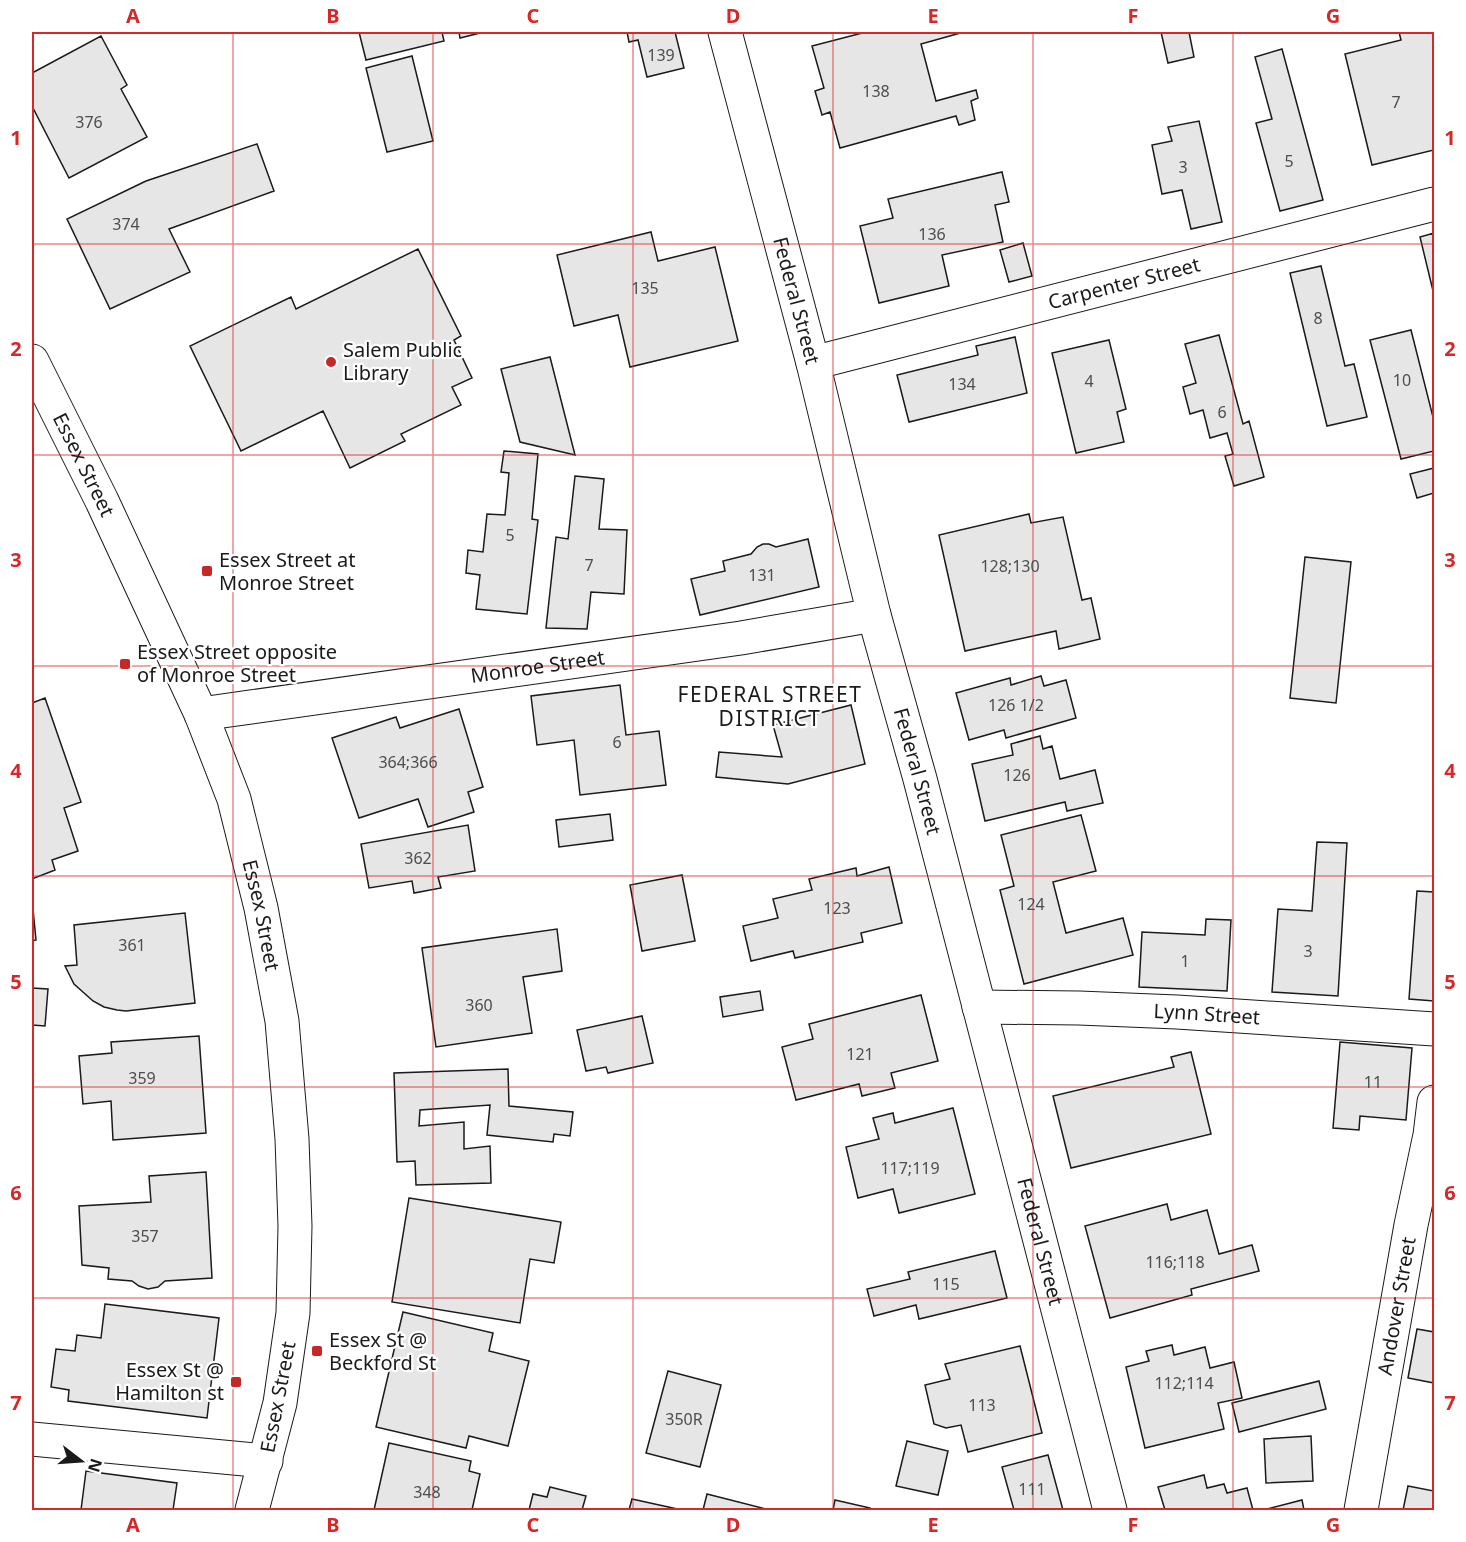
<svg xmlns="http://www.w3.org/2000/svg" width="1466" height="1542" font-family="'Noto Sans',sans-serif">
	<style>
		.building { fill: #e6e6e6; stroke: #1a1a1a; stroke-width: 1.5 }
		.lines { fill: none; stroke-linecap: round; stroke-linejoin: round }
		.street-casing { stroke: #1a1a1a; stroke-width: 35 }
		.primary-casing { stroke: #1a1a1a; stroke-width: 35 }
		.street { stroke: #fff; stroke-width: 33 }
		.primary { stroke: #fff; stroke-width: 33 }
		.grid { fill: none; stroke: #d62828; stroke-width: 1.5; stroke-opacity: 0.55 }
		.poi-dot { fill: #c62828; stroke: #fff; stroke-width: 2 }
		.labels { text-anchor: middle; stroke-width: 4.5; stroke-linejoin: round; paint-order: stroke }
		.number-label { font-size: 16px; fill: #4d4d4d }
		.street-label { font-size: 20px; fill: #1a1a1a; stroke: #fff }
		.poi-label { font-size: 20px; fill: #1a1a1a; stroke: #fff; text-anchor: start }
		.neighbourhood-label { font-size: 21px; letter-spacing: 1.5px; fill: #1a1a1a; stroke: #fff }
		.neatline { fill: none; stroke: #d62828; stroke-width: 2 }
		.grid-label { font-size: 20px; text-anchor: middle; font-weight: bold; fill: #d62828 }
	</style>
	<rect width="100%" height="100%" fill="#fff"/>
	<!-- building -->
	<path class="building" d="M359,32h83l2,9 -78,19z
		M459,32h25l-24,6z
		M627,32h48l9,36 -37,9 -9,-37 -9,2z
		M866,32h98l-43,12 15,57 40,-11 2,8 -7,3 4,19 -16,5 -3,-9 -116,32 -10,-36 -8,3 -7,-24 9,-3 -12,-42z
		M1161,32h28l5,25 -26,6z
		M1399,32h35v118l-62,15 -27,-111 56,-14z
		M101,36l26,49 -6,4 26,48 -78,41 -37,-72v-33z
		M1282,49l41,151 -43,11 -24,-88 16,-4 -17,-62z
		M412,56l21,85 -46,11 -21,-84z
		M1199,121l23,101 -31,7 -9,-39 -20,4 -10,-49 20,-4 -4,-14z
		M257,144l17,47 -105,38 21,43 -80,37 -43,-90 79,-38z
		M1002,172l7,30 -14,3 8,37 -61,13 7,31 -70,17 -19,-77 33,-8 -5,-19z
		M651,232l7,29 57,-14 23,94 -108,26 -12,-52 -44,11 -17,-71z
		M1434,233v62l-14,-58z
		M1023,243l9,33 -23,6 -9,-32z
		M418,249l43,87 -7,4 18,38 -20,9 9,18 -60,29 4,7 -55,27 -27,-57 -82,40 -51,-105 101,-49 5,12z
		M1321,266l24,100 9,-2 13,53 -40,9 -37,-153z
		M1411,330l23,91v30l-33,8 -31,-119z
		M1219,335l24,89 6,-3 15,56 -30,9 -9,-30 8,-2 -6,-21 -17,5 -7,-28 -13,4 -7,-27 13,-4 -11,-39z
		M1015,337l12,56 -118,29 -12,-47 81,-20 -2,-9z
		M1109,340l17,69 -9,3 7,30 -48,11 -24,-100z
		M550,357l25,98 -55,-13 -19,-73z
		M504,451l34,3 -6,65 6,1 -11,94 -51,-5 4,-34 -14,-2 2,-23 15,2 4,-38 18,1 4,-42 -8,-1z
		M1434,468v25l-17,5 -7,-24z
		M575,476l29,3 -5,50 28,1 -3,64 -33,-2 -4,37 -41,-1 10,-91 12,2z
		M1029,514l2,9 32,-6 19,83 9,-2 9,41 -41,10 -3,-18 -91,20 -26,-116z
		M808,539l11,48 -119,28 -9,-36 34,-8 -2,-10 28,-7 6,-7 6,-3h6l7,3z
		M1305,557l46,5 -15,141 -46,-5z
		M1041,676l3,10 22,-6 10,38 -70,20 -2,-8 -35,10 -13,-47 54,-15 1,7z
		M620,685l6,50 33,-4 7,54 -86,10 -6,-55 -37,5 -6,-49z
		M45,698l36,104 -17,6 14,43 -26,9 3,10 -23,9v-176z
		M851,705l14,59 -77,20 -72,-7 3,-25 63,5 -9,-32z
		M459,709l24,78 -15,5 6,20 -46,15 -10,-28 -59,19 -27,-80 64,-21 4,11z
		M1040,736l3,13 9,-3 8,33 35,-9 8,33 -36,8 -2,-9 -80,19 -13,-57 41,-9 -2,-11z
		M610,814l3,26 -54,7 -3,-27z
		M1081,815l15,56 -43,11 13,51 57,-15 10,37 -109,29 -24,-94 14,-4 -13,-51z
		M468,825l7,46 -37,6 3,11 -27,5 -2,-12 -43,7 -8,-44z
		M1317,842l30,1 -9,153 -66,-4 6,-83 34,2z
		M889,867l13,56 -41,10 2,9 -68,16 -2,-7 -42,10 -8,-35 35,-8 -5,-19 39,-9 -3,-11 47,-11 1,8z
		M682,875l13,66 -53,10 -12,-66z
		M1417,891l17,1v109l-25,-2z
		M32,909h1l3,31 -4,1z
		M185,913l10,90 -69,8 -9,-1 -13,-3 -11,-6 -19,-17 -9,-18 12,-1 -3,-40z
		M1206,919l25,1 -4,71 -88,-4 3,-55 63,3z
		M557,929l5,42 -39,6 9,56 -96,14 -14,-99z
		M32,988l16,1 -3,37 -13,-1z
		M760,991l3,19 -40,7 -3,-20z
		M921,995l17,66 -47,12 4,15 -33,8 -3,-12 -63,16 -14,-53 31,-8 -4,-15z
		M642,1016l11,47 -45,10 -2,-6 -20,4 -9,-41z
		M199,1036l7,97 -93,7 -2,-39 -28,3 -4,-48 33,-3 -1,-11z
		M1340,1042l72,6 -6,72 -46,-4 -1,14 -26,-2z
		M1191,1052l20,82 -140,34 -18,-72 121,-29 -3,-10z
		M508,1069l1,37 64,6 -3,24 -16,-2 -1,8 -66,-7 3,-30 -70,5 -1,16 45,-4v27l26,-3 1,37 -75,2 -1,-24 -18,1 -3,-89z
		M953,1108l22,86 -76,19 -6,-24 -35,9 -12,-51 33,-8 -6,-21 20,-5 2,10z
		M206,1172l6,106 -47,3 -7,6 -10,2 -9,-3 -7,-5 -24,-2 1,-11 -27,-3 -3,-59 72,-4 -2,-26z
		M409,1198l152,24 -7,41 -24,-4 -10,64 -128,-21z
		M1167,1204l4,16 36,-10 12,44 33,-9 7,26 -68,18 1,6 -82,23 -25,-92z
		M995,1251l12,47 -88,21 -3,-14 -42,11 -7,-27 43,-10 -2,-7z
		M105,1304l114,14 -12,100 -139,-17 1,-11 -18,-3 5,-38 19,2 2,-16 24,3z
		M403,1312l90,21 -4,18 40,10 -21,85 -39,-10 -3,12 -90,-21z
		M1417,1329l17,3v51l-26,-5z
		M1172,1345l2,10 31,-8 5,21 24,-6 8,36 -24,5 6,26 -79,19 -19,-81 23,-6 -3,-10z
		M1020,1346l22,87 -74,19 -7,-27 -15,3 -12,-4 -9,-39 25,-6 -5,-15z
		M668,1371l53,14 -21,82 -54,-14z
		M1319,1381l7,28 -87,23 -7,-29z
		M1311,1436l2,45 -47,2 -2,-44z
		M907,1441l41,10 -10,44 -42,-9z
		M389,1443l82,18 -2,10 11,3 -8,36h-98z
		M1048,1455l15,55h-49l-12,-43z
		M86,1471l91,12 -4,27h-92z
		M1204,1475l3,13 17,-4 3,9 20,-5 6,22h-88l-7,-23z
		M1408,1486l26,5v19h-31z
		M550,1487l36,9 -4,14h-53l4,-16 14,3z
		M707,1494l59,15v1h-63z
		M632,1499l50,11h-53z
		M835,1500l35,8 -1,2h-36z
		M1302,1500l2,10h-41z"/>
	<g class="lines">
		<defs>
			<g id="street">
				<path id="s1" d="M725,32l88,331 61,252 46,164 190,731"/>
				<path id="s2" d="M813,363l621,-159"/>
				<path id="s3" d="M201,714l540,-76 133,-23"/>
				<path id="s4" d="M979,1007l100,1 98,4 257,17"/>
				<path d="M32,1439l234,22"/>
				<path id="s5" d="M1361,1510l50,-285 19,-90 4,-33"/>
			</g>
			<g id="primary">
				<path id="s6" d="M32,361l70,140 99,213 33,85 27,109 21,113 10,118 3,87 -2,87 -13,90 -28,107"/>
			</g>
		</defs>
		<!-- street casing -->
		<use href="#street" class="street-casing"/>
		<!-- primary casing -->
		<use href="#primary" class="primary-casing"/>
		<!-- street -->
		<use href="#street" class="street"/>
		<!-- primary -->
		<use href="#primary" class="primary"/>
	</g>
	<!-- grid -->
	<path class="grid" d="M233,32v1478M433,32v1478M633,32v1478M833,32v1478M1033,32v1478M1233,32v1478M32,244h1402M32,455h1402M32,666h1402M32,876h1402M32,1087h1402M32,1298h1402"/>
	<!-- markers -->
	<g class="poi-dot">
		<circle cx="331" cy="362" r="6"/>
		<rect x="201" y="565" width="12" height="12" rx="3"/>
		<rect x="119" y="658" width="12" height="12" rx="3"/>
		<rect x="311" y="1345" width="12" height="12" rx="3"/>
		<rect x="230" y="1376" width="12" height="12" rx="3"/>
	</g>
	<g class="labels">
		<!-- number labels -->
		<g class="number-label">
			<text x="661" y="61">139</text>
			<text x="876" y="97">138</text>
			<text x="1396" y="108">7</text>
			<text x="89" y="128">376</text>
			<text x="1289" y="167">5</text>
			<text x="1183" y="173">3</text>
			<text x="126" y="230">374</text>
			<text x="932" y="240">136</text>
			<text x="645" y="294">135</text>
			<text x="1318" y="324">8</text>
			<text x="1402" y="386">10</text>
			<text x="1089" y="387">4</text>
			<text x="962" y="390">134</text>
			<text x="1222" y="418">6</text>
			<text x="510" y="541">5</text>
			<text x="589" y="571">7</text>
			<text x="1010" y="572">128;130</text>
			<text x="762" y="581">131</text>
			<text x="1016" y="711">126 1/2</text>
			<text x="617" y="748">6</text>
			<text x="408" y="768">364;366</text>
			<text x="1017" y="781">126</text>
			<text x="418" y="864">362</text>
			<text x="1031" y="910">124</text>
			<text x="837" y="914">123</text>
			<text x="132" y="951">361</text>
			<text x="1308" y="957">3</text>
			<text x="1185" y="967">1</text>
			<text x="479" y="1011">360</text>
			<text x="860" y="1060">121</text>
			<text x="142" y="1084">359</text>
			<text x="1373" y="1088">11</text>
			<text x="910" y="1174">117;119</text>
			<text x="145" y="1242">357</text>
			<text x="1175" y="1268">116;118</text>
			<text x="946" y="1290">115</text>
			<text x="1184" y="1389">112;114</text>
			<text x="982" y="1411">113</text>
			<text x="684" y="1425">350R</text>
			<text x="1032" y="1495">111</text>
			<text x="427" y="1498">348</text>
		</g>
		<!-- street labels -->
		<g class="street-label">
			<text dy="7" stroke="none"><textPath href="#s2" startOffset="321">Carpenter Street</textPath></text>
			<text dy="7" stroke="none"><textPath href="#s1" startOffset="278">Federal Street</textPath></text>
			<text dy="7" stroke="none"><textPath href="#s6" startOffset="116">Essex Street</textPath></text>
			<text dy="7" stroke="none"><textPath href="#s3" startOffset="340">Monroe Street</textPath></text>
			<text dy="7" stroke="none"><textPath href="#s1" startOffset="764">Federal Street</textPath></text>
			<text dy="7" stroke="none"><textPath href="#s6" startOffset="602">Essex Street</textPath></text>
			<text dy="7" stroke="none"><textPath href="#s4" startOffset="228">Lynn Street</textPath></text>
			<text dy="7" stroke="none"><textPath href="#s1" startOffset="1250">Federal Street</textPath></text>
			<text dy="7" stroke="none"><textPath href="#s5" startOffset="207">Andover Street</textPath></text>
			<text transform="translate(278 1397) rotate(-79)" y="7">Essex Street</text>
		</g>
		<!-- poi labels -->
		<g class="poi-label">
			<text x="343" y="357">Salem Public<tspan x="343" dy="23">Library</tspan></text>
			<text x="219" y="567">Essex Street at<tspan x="219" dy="23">Monroe Street</tspan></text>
			<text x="137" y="659">Essex Street opposite<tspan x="137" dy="23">of Monroe Street</tspan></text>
			<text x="329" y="1347">Essex St @<tspan x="329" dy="23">Beckford St</tspan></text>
			<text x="224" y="1377" text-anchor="end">Essex St @<tspan x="224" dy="23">Hamilton st</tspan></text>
		</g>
		<!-- neighbourhood labels -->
		<g class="neighbourhood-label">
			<text x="770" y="702">FEDERAL STREET<tspan x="770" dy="24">DISTRICT</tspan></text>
		</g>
	</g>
	<!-- border -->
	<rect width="1466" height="1542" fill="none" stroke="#ffffff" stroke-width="66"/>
	<!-- north arrow -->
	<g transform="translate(81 1461) rotate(107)" stroke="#ffffff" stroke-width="4.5" paint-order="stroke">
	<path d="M0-4.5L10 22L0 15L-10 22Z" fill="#1a1a1a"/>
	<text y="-9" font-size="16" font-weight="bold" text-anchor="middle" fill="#1a1a1a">N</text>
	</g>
	<rect x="33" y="33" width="1400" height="1476" class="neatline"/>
	<g class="grid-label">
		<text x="133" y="23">A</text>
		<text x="333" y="23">B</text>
		<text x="533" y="23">C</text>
		<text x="733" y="23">D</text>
		<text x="933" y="23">E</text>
		<text x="1133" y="23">F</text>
		<text x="1333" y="23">G</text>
		<text x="16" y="145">1</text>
		<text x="1450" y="145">1</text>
		<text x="16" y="356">2</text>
		<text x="1450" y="356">2</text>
		<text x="16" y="567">3</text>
		<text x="1450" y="567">3</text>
		<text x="16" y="778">4</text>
		<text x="1450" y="778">4</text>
		<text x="16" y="989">5</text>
		<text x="1450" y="989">5</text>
		<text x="16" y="1200">6</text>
		<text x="1450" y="1200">6</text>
		<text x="16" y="1410">7</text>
		<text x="1450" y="1410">7</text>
		<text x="133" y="1532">A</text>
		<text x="333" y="1532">B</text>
		<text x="533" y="1532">C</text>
		<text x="733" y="1532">D</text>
		<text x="933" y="1532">E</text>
		<text x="1133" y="1532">F</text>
		<text x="1333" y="1532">G</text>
	</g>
</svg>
